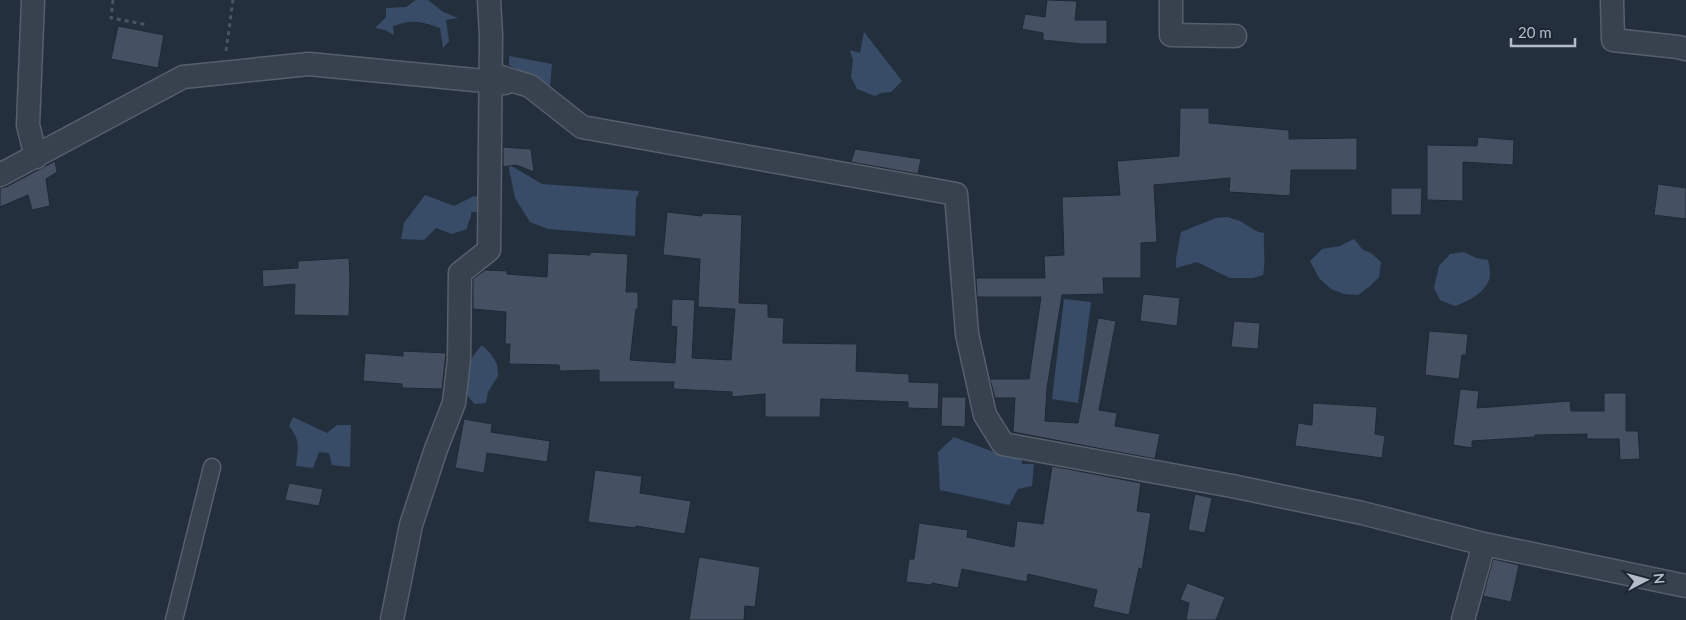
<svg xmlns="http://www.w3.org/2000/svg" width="1686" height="620" font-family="Lato,sans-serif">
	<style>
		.water { fill: #394c67 }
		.building { fill: #455162; stroke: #1f2835 }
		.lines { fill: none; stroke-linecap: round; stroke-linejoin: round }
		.pedestrian-casing { stroke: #565f6c; stroke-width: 19 }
		.minor-casing { stroke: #565f6c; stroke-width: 25 }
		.path { stroke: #44595c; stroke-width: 3; stroke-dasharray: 4 4; stroke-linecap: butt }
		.pedestrian { stroke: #38414e; stroke-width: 16 }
		.minor { stroke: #38414e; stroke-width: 22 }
	</style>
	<rect width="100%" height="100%" fill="#242f3e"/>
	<!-- water -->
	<path class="water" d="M416,0h12l15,12 15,6 -12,2 3,21 -6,7 -3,-20c-19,-7 -28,-9 -47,-2l1,9 -9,-5 -10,-2 11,-11v-9l20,-1z
		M864,32l38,49 -11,11 -10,1 -6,3 -18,-7 -6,-12 2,-16 -3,-11 10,3z
		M509,56l43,8 -2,22 -41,-21z
		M508,164l34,20 97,7 -3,8 -1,37 -87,-7 -18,-7 -15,-24z
		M425,195l29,11 20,-10 11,2 -1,8 -8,6h-5c1,7 -4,10 -4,17l-15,5 -16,-6 -12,12 -23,-1 3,-16z
		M1227,217l13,4 18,11 6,1c-1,14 2,28 -1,42l-10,3h-23l-33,-16 -21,6v-9l5,-27 35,-14z
		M1354,239l9,11 8,3 10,9 -2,15 -9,9 -12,9 -14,-1 -13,-5 -12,-11 -9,-17 12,-12 18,-3z
		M1464,252l12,6 12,2c1,4 2,8 2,12 1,18 -21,29 -35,34l-15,-6 -6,-12 5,-22 11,-12z
		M1064,299l27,3 -13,101 -26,-4z
		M482,345l8,8 7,11 1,12 -10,16 -2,11 -12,1c-2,-4 -8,-9 -9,-14 -5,-16 7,-34 17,-45z
		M293,417l34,16 10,-8h14l-1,42 -18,-2 -3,-12 -10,-1 -6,16 -17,-2c2,-19 5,-25 -7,-40z
		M954,437l45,17 23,-1v11h12l-2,22 -14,3 -9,16 -69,-15 -2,-38z"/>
	<!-- building -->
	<path class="building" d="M1047,0l30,1 -2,19h32v24h-25l-39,-4v-7l-21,-4 3,-15 20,3z
		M118,26l46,9 -6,33 -47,-9z
		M1180,108h29v15l80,7v9l68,-1v32h-66l-1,26 -61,-4 1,-14 -76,7 3,57 -16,1v35h-38l1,16 -42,1 -15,93 -2,33 33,2 20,-105 18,3 -17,89 18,3 -2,13 45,8 -5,25 -142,-27 2,-34h-20l-5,-19h39l12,-82h-64l-1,-19h69l-1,-22 20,-1 -2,-58 58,-2 -3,-34 62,-5z
		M1478,137l36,3 -1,25 -50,-3v39l-36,-1v-55l50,1z
		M503,147l28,2 3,23 -18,-7 -13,2z
		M855,149l66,10 -3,15 -67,-12z
		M55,161l2,11 -11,7 4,27 -18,4 -4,-15 -28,12v-19l6,-1z
		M1658,184l28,4v31l-32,-4z
		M1391,188h31l-1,27h-30z
		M667,212l35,4v-3l40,2 -3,88 29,1v13l16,1 -1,25 74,1 -1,27 53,3v8l30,1 -1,26 -30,-1v-6l-87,-3 -1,18h-55v-23l-33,3v-5l-59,-3 1,-7h-75v-12l-39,1 -1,-6 -50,-1 1,-20h-5l1,-32 -33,-3v-30l12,-9 22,1v3l40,3 1,-24 42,2v-3l38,2 -2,38h12v17h-2l-6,51 45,3 2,-36 -6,-1 1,-27 23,1 -3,58 39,2 4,-51 -37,-2 2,-48 -37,-4z
		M349,258l1,21 -1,37 -55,-1 1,-31 -32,3 -1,-17 36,-2v-7z
		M1143,294l37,4 -3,28 -37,-5z
		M1234,321l26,2 -2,26 -27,-2z
		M1429,331l39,3 -2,21h-4l-3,24 -34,-4z
		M403,351l43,2 -4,36 -40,-1v-4l-39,-3 2,-28 38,3z
		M1460,389l19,2 -2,17 93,-7 1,10h33v-18h22v38h12l2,28 -20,1 -1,-21h-32v-5l-52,1v2l-63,4v7l-19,-3z
		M942,397h24l-1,30 -24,-1z
		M1313,403l64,4 -2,27 10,2 -3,22 -87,-12 3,-23 14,2z
		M464,419l28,5 -1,8 59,9 -3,21 -60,-9 -3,20 -29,-5z
		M1052,466l89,17 -4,28 14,2 -9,56 -3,-1 -10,47 -36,-8 4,-17 -69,-16 -1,8 -65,-13 -4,19 -26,-5v2l-26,-3 3,-23h5l5,-36 49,7 -1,7 47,10 3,-26 26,3z
		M595,470l47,6 -2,17 51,8 -6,33 -49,-8 -1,2 -47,-6z
		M289,483l34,6 -4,17 -34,-6z
		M1195,494l17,4 -7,35 -17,-3z
		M699,557l61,10 -5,40 -10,-1 -1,14h-55z
		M1493,559l26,6 -8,37 -28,-6z
		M1187,583l38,14 -9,23h-30l3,-17 -9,-3z"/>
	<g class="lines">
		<defs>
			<path id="pedestrian" d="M174,620l38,-153"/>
			<path id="minor" d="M33,0l-5,125 8,32
				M1171,0v35l64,1
				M1612,0l1,40 65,7 8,2
				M491,74l39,12 52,41 374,67 11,140 18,81 18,29 229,42 130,27 122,31
				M0,175l183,-98 126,-13 196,19
				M392,620l19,-95 25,-76 18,-46 5,-44 1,-86 29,-23 2,-215 -2,-35
				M1463,620l21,-76 202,42"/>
		</defs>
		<!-- pedestrian casing -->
		<use href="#pedestrian" class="pedestrian-casing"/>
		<!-- minor casing -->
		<use href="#minor" class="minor-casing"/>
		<!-- path -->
		<path class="path" d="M113,0l-2,18 37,7
			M226,51l7,-51"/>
		<!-- pedestrian -->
		<use href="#pedestrian" class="pedestrian"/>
		<!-- minor -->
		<use href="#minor" class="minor"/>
	</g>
	<!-- north arrow -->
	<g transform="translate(1646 580) rotate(84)" stroke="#1d2633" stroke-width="4" paint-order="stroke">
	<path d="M0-4L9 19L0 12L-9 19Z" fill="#b4bcc9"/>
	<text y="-8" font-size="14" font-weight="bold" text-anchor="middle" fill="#b4bcc9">N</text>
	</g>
	<!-- scale -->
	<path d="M1511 38v8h64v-8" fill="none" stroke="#b4bcc9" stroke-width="2.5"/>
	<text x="1518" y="38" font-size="15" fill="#b4bcc9" stroke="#1d2633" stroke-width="4" paint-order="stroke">20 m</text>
</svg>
